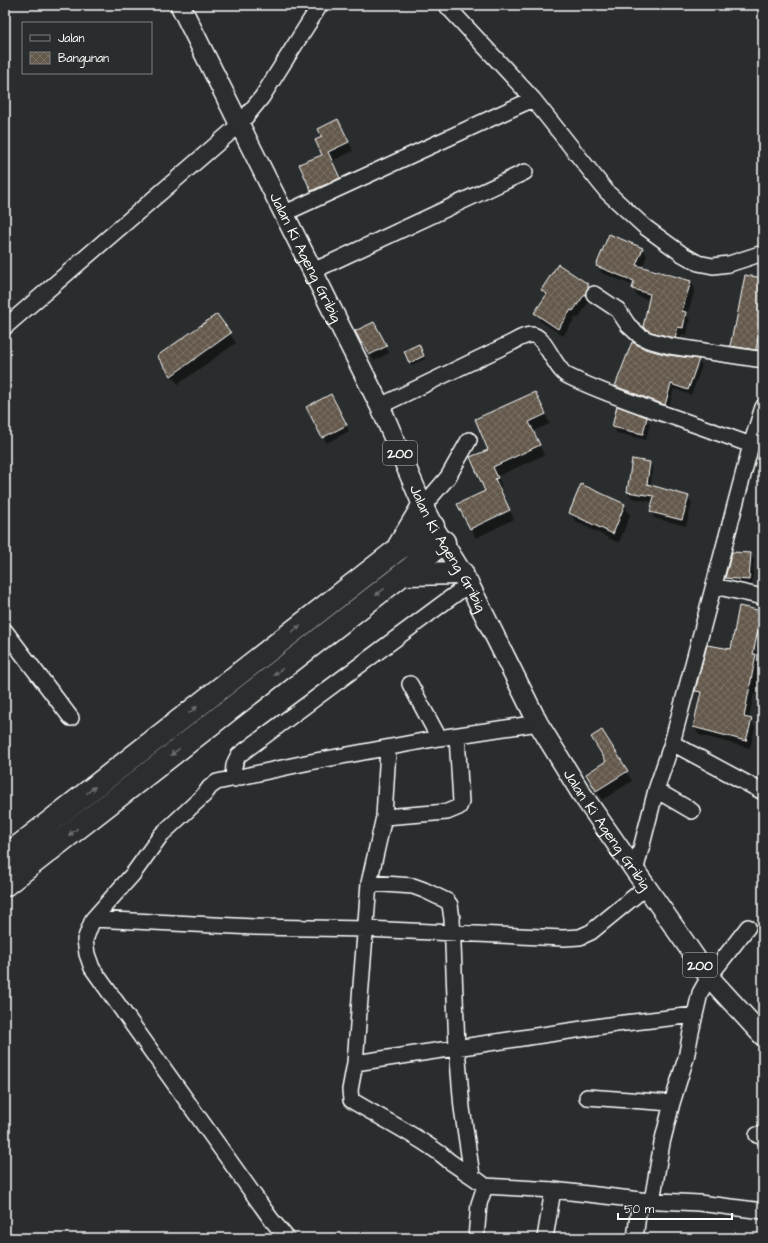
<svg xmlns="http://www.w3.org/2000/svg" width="768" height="1243" font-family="'Architects Daughter',sans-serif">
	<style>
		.shadow { fill: #0007 }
		.building { fill: url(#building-cross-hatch); stroke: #fff }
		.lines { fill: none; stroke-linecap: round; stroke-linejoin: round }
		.minor-casing { stroke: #fff; stroke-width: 18 }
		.major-casing { stroke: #fff; stroke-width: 22 }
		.highway-casing { stroke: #fff; stroke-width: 25 }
		.minor { stroke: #2a2d2e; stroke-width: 15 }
		.major { stroke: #2a2d2e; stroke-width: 19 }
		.highway { stroke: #2a2d2e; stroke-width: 22 }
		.oneway { fill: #6a6c6d }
		.labels { text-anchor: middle; stroke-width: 3; stroke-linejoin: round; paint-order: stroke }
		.shield { fill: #2a2d2e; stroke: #bfc0c0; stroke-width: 1 }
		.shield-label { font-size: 14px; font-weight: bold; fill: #fff }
		.street-label { font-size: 15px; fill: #fff; stroke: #2a2d2e }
	</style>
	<defs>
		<pattern id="building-cross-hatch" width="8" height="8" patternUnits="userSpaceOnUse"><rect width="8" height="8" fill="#63594b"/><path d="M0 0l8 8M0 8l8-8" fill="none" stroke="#7a7266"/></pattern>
	</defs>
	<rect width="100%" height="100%" fill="#2a2d2e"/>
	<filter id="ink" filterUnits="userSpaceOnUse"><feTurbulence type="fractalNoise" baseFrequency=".025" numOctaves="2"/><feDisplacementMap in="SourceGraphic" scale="8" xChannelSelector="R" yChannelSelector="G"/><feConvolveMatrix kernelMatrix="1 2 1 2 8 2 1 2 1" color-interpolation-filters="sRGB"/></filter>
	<g filter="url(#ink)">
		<!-- shadow -->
		<path class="shadow" d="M343,129l10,22 -21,10 12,25 -27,13 -17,-34 23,-10z
			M643,249l4,7 -5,12 49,14 4,7 -8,27 3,4 -3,15 -5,-1 -3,11 -30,-11 -5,-7 6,-27 -13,-4 -4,-7 1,-3 -32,-13 -5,-7z
			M763,279v51l-4,26 -24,-4 -4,-6z
			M587,285l5,9v2l-14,23 -2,-2 -13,19 -23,-15 -5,-8 11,-16 -4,-7z
			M377,329l12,24 -15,8 -7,-12 -1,1 -10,-18z
			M230,334l6,9 -58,41 -14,-18z
			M420,348l5,11 -13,6 -7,-13z
			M667,356l31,4 4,6 -11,29 -17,-6 -6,21 -48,-17 -4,-7z
			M535,393l15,31 -17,7 11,24 -46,21 4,11 -3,1 15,31 -38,19 -17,-34 27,-12 3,-42z
			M334,402l15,29 -22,12 -4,-6z
			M646,418l4,6 -4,16 -29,-7 -4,-6z
			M649,463l4,6 -3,17 38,11 4,6 -6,23 -32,-8 -3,-7 2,-9 -21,-4 -4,-6z
			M624,505l6,10 -11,28 -43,-21 -6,-9z
			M750,554l4,6 -2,26 -22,-2 -4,-6z
			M761,612l2,3v17l-5,27 2,4 3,1v31l-9,-1 -5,25 6,8 -5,21 -51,-13 -5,-8 7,-28 -5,-8 36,-40z
			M602,731l30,50 -30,19 -10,-17 15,-21z"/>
		<!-- building -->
		<path class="building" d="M338,119l11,23 -21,10 12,26 -29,13 -12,-27 23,-9 -7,-15 7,-3 -4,-8z
			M609,234l34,14 -7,17 55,16 -9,30 4,1 -3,16 -5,-1 -3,11 -24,-6 -8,-5 7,-33 -18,-5 2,-8 -38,-15z
			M558,264l30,20v4l-3,6 -12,17 -2,-1 -13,19 -24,-16 13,-19 -6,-4z
			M745,275l18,3v30l-7,42 -26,-4 4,-19h1z
			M217,314l14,19 -60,43 -14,-20z
			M374,322l13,24 -18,9 -6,-12 -1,1 -7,-13z
			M632,342l13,7 23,6 31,4 -11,31 -17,-6 -6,21 -50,-19z
			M419,344l5,12 -15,7 -5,-12z
			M535,392l11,22 -17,8 11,23 -47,22 5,11 -3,1 15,31 -40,19 -13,-25 28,-13 -15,-34 18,-7 -13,-31z
			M331,394l16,31 -25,13 -16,-31z
			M617,406l30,11 -4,17 -31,-7z
			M632,459l18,3 -3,22 42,12 -7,24 -32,-8 4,-16 -27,-4z
			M581,484l44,20 -12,30 -44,-21z
			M732,552l19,1 -2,27 -24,-2z
			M739,606l23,5 -9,43h3l-12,63 8,2 -6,22 -53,-14 8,-35 -6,-1 12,-46 24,4z
			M602,730l26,41 -32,20 -10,-17 20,-13 -15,-24z"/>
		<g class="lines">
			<defs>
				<path id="minor" d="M446,5l87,94 74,93 38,35 37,27 16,9 15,3 16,-2 34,-11
					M283,214l250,-115
					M313,271l212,-99
					M594,294l24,16 10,15 12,11 8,4 22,6 87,13 6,-1
					M5,327l235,-203 22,-27 58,-92
					M380,406l131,-63c6,-3 13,-8 20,-8 14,-1 23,34 37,41 26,13 53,22 79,32 35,12 69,24 104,37
					M423,506l25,-29 21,-37
					M714,586l49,11
					M5,631l66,87
					M410,684l29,54
					M672,743l91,49
					M388,749l-4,68 -15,66 -14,180 -5,27 1,10c28,17 61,33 87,52 5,3 9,8 14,11 11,8 23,14 33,23l-6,18 -3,34
					M234,779c-1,-10 -1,-15 5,-24l230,-171
					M656,790l36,21
					M384,817l63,-5 12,-5 2,-5 -4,-66
					M635,872l21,-82 16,-47 79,-298 12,-38
					M369,883l44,3 11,4 23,11 3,4 2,14 5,129 5,60 10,67
					M93,919l161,8 112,2 197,9 17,-1 11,-5 55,-45
					M355,1063l261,-39 79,-9
					M587,1097l85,6
					M757,1135l6,1
					M485,1186l68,4 87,10 59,3 64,8
					M652,1201l10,-58 10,-40 14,-45 5,-26 9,-39 9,-16 39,-50
					M287,1238l-16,-19 -179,-251 -5,-14 -2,-14 8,-21 40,-45 28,-39 43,-40 6,-8 7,-5 93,-20 129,-24 99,-15
					M545,1238l8,-48
					M635,1238l5,-38"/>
				<g id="major">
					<path id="s1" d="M180,5l200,401 42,98 11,22 36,58 69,139 43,70 128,184 54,59"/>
				</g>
				<path id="highway" d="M399,546l24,-40
					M404,574l58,-1
					M5,857l392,-307 36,-24
					M5,885l439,-343"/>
			</defs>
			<!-- minor casing -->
			<use href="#minor" class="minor-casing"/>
			<!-- major casing -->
			<use href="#major" class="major-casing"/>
			<!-- highway casing -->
			<use href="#highway" class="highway-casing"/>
			<!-- minor -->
			<use href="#minor" class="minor"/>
			<!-- major -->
			<use href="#major" class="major"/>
			<!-- highway -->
			<use href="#highway" class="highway"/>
		</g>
		<!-- one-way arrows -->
		<defs><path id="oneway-solid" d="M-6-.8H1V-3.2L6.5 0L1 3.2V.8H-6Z"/></defs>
		<g class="oneway">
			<use href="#oneway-solid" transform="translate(380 592) rotate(142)"/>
			<use href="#oneway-solid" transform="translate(296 629) rotate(-38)"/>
			<use href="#oneway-solid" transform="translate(278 672) rotate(142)"/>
			<use href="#oneway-solid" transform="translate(193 710) rotate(-38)"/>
			<use href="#oneway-solid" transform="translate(175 752) rotate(142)"/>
			<use href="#oneway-solid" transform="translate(91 790) rotate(-38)"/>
			<use href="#oneway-solid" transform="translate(73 832) rotate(142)"/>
		</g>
	</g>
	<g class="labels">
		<!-- shield labels -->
		<g class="shield">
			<rect x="383" y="441" width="34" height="24" rx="3"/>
			<rect x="683" y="953" width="34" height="24" rx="3"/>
		</g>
		<g class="shield-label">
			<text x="400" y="458">200</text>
			<text x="700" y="970">200</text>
		</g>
		<!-- street labels -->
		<g class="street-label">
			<text dy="5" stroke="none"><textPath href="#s1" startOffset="282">Jalan Ki Ageng Gribig</textPath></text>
			<text dy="5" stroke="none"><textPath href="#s1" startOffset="606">Jalan Ki Ageng Gribig</textPath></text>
			<text dy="5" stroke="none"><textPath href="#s1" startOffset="930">Jalan Ki Ageng Gribig</textPath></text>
		</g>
	</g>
	<!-- margin -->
	<rect width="768" height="1243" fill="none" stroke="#2a2d2e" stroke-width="20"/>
	<rect x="10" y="10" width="748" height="1223" fill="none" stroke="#fff" stroke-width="1.5" filter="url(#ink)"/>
	<!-- legend -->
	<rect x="22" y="22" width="130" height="52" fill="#2a2d2e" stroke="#7f8182"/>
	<rect x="30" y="35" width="20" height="6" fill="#2a2d2e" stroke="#7f8182"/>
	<text x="58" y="42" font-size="12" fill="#ffffff">Jalan</text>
	<rect x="30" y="52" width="20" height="12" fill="url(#building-cross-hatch)" stroke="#7f8182"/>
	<text x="58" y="62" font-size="12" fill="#ffffff">Bangunan</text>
	<!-- scale -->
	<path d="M618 1213v6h114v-6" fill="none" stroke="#ffffff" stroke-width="2"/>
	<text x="624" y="1213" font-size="12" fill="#ffffff" stroke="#2a2d2e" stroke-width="3" paint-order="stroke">50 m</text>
</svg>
